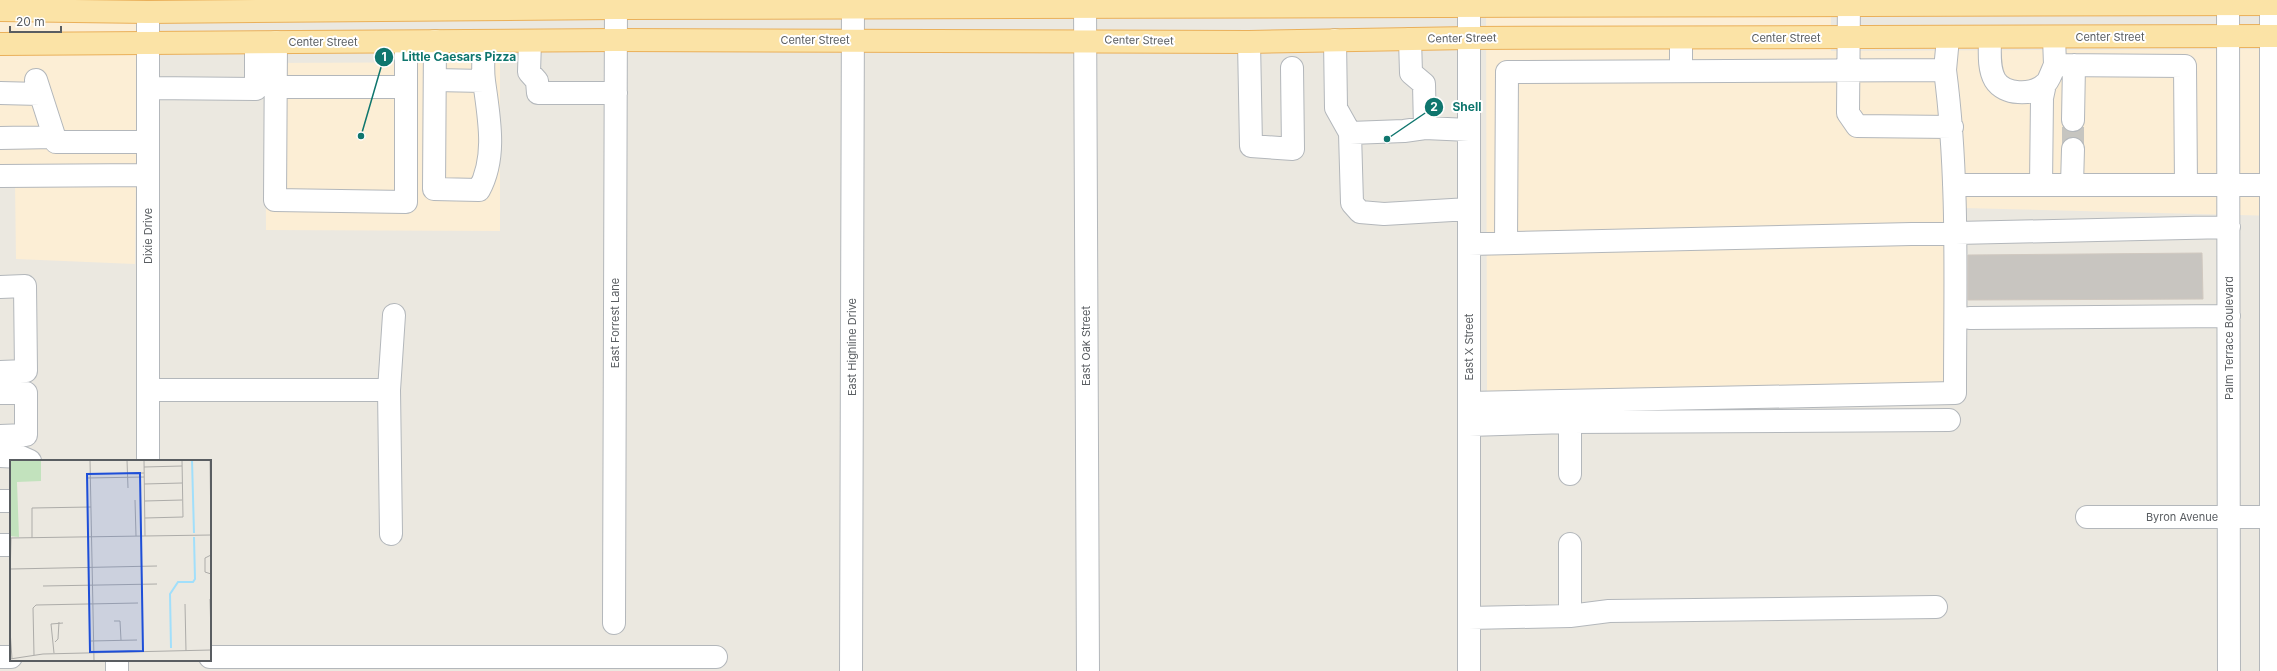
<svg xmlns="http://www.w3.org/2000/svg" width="2277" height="671" font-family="Inter,sans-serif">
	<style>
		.commercial { fill: #fceed5 }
		.building { fill: #c8c5c0; stroke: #d0c8bf }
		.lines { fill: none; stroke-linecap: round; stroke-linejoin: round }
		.minor-tunnel { stroke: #c6c5c0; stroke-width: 22; stroke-dasharray: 22 11; stroke-linecap: butt }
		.minor-casing { stroke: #b3b7bb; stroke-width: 24 }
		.major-casing { stroke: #eab05a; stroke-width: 24 }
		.minor { stroke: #fff; stroke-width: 22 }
		.major { stroke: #fbe3a6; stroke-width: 22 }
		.labels { text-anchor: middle; stroke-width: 4; stroke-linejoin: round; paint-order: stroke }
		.street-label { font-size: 11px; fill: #595d61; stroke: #fff }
		.inset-river { fill: none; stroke: #a1dffb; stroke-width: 2 }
		.inset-road { fill: none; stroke: #adaca9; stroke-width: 1 }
		.view { fill: #1d4ed8; fill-opacity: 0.15; stroke: #1d4ed8; stroke-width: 2 }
		.inset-edge { fill: none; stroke: #595d61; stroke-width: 2 }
		.leader { fill: none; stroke: #0f766e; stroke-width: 1.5 }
		.callout-dot { fill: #0f766e; stroke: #fff; stroke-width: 1.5 }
		.mark-label { font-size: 12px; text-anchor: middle; font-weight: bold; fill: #fff }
		.callout-label { font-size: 12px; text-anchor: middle; font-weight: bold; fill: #0f766e; stroke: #fff; stroke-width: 4; stroke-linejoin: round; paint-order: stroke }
	</style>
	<rect width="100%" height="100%" fill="#ebe8e0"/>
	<!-- commercial -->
	<path class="commercial" d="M0,0h138l-3,264 -119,-5 -1,-76 -15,-1z
		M1486,0h345v51l446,-2v167l-314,-8 2,180 -478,4z
		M500,62v169l-234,-1 -1,-167z"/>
	<!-- building -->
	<path class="building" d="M2202,253l1,46 -235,1v-45z"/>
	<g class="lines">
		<!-- minor-tunnel -->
		<path class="minor-tunnel" d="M2073,149v-29"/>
		<defs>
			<path id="minor" d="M1085,0l3,671
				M1849,0l-1,113 9,13 95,1
				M2228,0l1,671
				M2271,4v667
				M148,12v449
				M1990,37c0,14 -2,31 5,43 9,15 37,16 50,4 4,-3 7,-13 10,-19
				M2054,37l1,28 130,1 1,119
				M1410,39l1,34 13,11 1,44 44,2
				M1335,40l1,68 14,25 2,70 8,9 24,2 85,-5
				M435,41l-1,148 45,1c18,-33 10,-72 5,-109 -2,-13 0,-27 0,-40
				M530,41l-1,31 8,9 1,12h78
				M276,42l-1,158 131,2v-160
				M1249,42l2,104 42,3 -1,-81
				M1945,70l3,-32
				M1681,71v-33
				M36,80l20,62h92
				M435,80l49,1
				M276,87h130
				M148,88l108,1v-46
				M0,93l40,1
				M2073,120l1,-55
				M1350,133l54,-2 21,-3
				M0,138l54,-1
				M0,176l148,-1
				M1954,185h317l6,3
				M2041,185l1,-87 3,-14
				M2072,185l1,-36
				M1469,244l760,-17
				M0,287l25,-1 1,85 -26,1
				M1970,318l259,-2
				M148,390h241l5,-75
				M389,390l2,144
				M0,393h26v42l-26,1
				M1469,403l486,-10c0,-108 4,-216 -10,-323l-438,2 -1,171
				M1469,425l101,-3 379,-2
				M0,456l21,1 9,4
				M1570,474v-52
				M0,501h11
				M2087,517h190
				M0,545h11
				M1570,616v-72
				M1469,618l101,-2 39,-5 327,-4
				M614,623l2,-623
				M0,657h11
				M210,657h506
				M117,671v-11
				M851,671l2,-671
				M1469,671v-671"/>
			<path id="major" d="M0,10l148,2 468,-4 1661,-4
				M0,44l616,-4 633,2 220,-4 808,-2"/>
		</defs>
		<!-- minor casing -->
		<use href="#minor" class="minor-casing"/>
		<!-- major casing -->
		<use href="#major" class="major-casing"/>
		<!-- minor -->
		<use href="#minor" class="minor"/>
		<!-- major -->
		<use href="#major" class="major"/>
	</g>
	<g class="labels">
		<!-- street labels -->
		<g class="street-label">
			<text x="2110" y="41">Center Street</text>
			<text transform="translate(1462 38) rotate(-1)" y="4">Center Street</text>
			<text x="1786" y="42">Center Street</text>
			<text x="815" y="44">Center Street</text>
			<text transform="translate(1139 40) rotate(1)" y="4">Center Street</text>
			<text x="323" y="46">Center Street</text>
			<text transform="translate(148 236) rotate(-90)" y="4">Dixie Drive</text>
			<text transform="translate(615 323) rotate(-90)" y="4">East Forrest Lane</text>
			<text transform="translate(2229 338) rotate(-90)" y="4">Palm Terrace Boulevard</text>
			<text transform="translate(1086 346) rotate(-90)" y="4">East Oak Street</text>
			<text transform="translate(852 347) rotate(-90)" y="4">East Highline Drive</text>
			<text transform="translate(1469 347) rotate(-90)" y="4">East X Street</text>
			<text x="2182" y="521">Byron Avenue</text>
		</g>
	</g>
	<!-- overview -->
	<g transform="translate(10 460)">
		<rect width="201" height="201" fill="#ebe8e0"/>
		<path d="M0,0h31v21l-24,1 2,55 -9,-1z" fill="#c2e2bd"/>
		<path class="inset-river" d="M182,0l2,73M161,188l-1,-54 8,-12h15l2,-3 -1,-42"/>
		<path class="inset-road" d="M80,0l4,201M117,0l1,28M134,0l1,76M200,0l1,71M134,7l38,-1M77,14l57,-1M77,18l57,-1M134,24l38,-1M125,40l1,36M135,41l37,-1M135,58l38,-1 -1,-57M0,78l201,-3M22,78v-30l59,-1M201,95l-6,3v14l6,2M1,109l146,-3M0,119l1,-41M33,126l114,-2M200,139l1,37M175,144l1,47M104,161h6l1,19M0,170l2,29M81,181l46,-1M45,182l3,-3 1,-17M44,193l-3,-29 12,-1M24,195l-1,-47 3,-3 102,-2M0,199l33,-5 168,-4"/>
		<path class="view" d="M130,13l3,178 -53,1 -3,-178z"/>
		<rect width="201" height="201" class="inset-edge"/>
	</g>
	<!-- callouts -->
	<path class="leader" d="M361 136L384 57M1387 139L1434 107"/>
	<g class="callout-dot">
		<circle cx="361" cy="136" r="4"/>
		<circle cx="1387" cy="139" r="4"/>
		<circle cx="384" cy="57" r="10"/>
		<circle cx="1434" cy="107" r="10"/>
	</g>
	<g class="mark-label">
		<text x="384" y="61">1</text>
		<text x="1434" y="111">2</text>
	</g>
	<g class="callout-label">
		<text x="459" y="61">Little Caesars Pizza</text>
		<text x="1467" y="111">Shell</text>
	</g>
	<!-- scale -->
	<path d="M10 26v6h51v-6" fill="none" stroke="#595d61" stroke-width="2"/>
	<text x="16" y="26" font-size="12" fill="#595d61" stroke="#ffffff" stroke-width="3" paint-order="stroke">20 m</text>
</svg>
